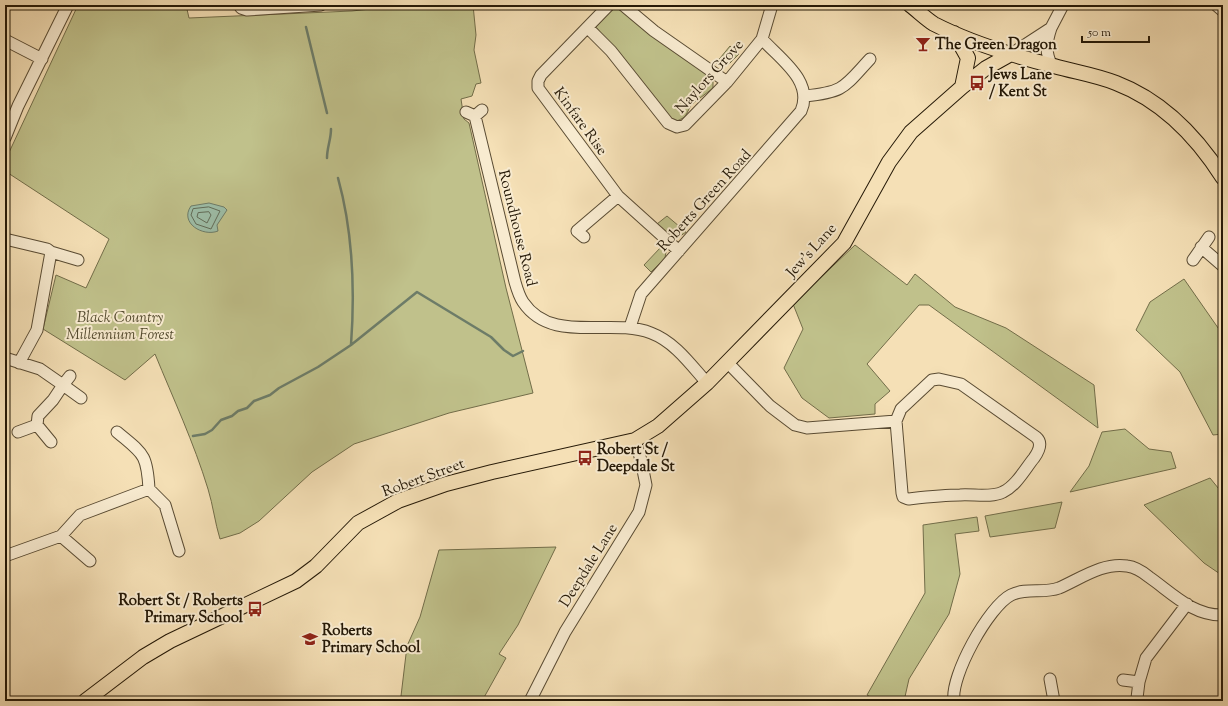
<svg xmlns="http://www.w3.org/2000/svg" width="1228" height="706" font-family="'Sorts Mill Goudy',serif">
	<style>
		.green { fill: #c0c18b; stroke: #726d49 }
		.water { fill: #9dbea8; stroke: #6d7c68 }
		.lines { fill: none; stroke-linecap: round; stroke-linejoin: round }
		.shore { stroke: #616c58; stroke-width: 1 }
		.stream { stroke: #6d7c68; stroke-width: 2.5 }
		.minor-casing { stroke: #594b33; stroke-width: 13 }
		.major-casing { stroke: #251907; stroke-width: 16 }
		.minor { stroke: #f8ebd0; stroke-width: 11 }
		.major { stroke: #f5e0b6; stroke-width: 14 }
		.labels { text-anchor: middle; stroke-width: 4; stroke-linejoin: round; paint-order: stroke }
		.poi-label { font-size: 15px; font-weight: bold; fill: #251907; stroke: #f8ebd0; text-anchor: start }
		.street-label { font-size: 15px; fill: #251907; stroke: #f8ebd0 }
		.park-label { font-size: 15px; font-style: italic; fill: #544b2f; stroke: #f8ebd0 }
	</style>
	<rect width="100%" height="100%" fill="#f5e0b6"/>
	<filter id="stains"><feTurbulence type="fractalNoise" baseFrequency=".005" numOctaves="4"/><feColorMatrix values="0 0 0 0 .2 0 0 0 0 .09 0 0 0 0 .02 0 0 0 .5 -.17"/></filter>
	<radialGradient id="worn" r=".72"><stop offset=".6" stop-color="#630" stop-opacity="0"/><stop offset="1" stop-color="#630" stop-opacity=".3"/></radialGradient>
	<!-- green -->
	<path class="green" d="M78,5h108l3,13 163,-7 55,-6h66l3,30 -2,15 7,33 -5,1 -4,12 -11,3 3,20 5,4 37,165 27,105 -84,20 -95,31 -42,28 -53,49 -19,12 -20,6c-5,-16 -7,-34 -12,-50 -14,-46 -35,-91 -53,-135l-30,26 -82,-51 13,-54 30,13 23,-49 -104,-68v-10z
		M614,7h5l94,73v8l-22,17 -6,12 -8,4 -8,-3 -73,-91z
		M730,46l9,8 -10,10 -6,3 -7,-4z
		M667,216l19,16 -7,5 -10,-1 -12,-12z
		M855,245l52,40 8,-11 40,33 51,21 88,57 4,43 -169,-123h-10l-52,59 23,27 -15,13v10l-46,4 -27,-20 -18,-30 19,-39 -10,-25z
		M661,247l5,5 -1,6 -14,14 -7,-7z
		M1184,279l39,56v99l-10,1 -33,-63 -44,-42 14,-28z
		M1125,429l24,20 22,3 5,16 -106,24 19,-26 13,-34z
		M1210,478l13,16v82l-19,-13 -60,-58z
		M1062,502l-7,26 -65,9 -5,-21z
		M977,517l2,14 -24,3 5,40 -11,40 -40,65 -5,22h-26l-11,-6 58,-102 -2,-68z
		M556,547l-38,78 -19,29 7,4 -24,43h-86l5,-5 6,-50 13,-29 19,-67z"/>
	<!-- water -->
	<path class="water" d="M209,203l15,4 3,3 -10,15 1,6c-15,6 -39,-8 -27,-25z"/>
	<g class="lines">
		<!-- shore -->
		<path class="shore" d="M209,207l11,4 -9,18 -15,-5 -5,-9 2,-6z
			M209,212l2,3 -4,8 -10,-6 1,-4z"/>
		<!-- stream -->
		<path class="stream" d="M306,27l21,86
			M327,158c0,-11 4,-18 4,-29
			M338,178c15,54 17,112 13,167
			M193,436l12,-2 7,-4 9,-10 11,-4 6,-5 9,-3 7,-7 16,-6 9,-7 39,-21 33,-22 66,-53 74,45 13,13 9,6 10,-5"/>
		<defs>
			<path id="minor" d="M239,5l2,3 6,2 74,-5
				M609,5l-68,70 -3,6v7l80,108 61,55
				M623,5l31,26 73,51
				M1216,5l7,6
				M588,28l23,23 57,72 9,4 8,-2 42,-43 35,-43 10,-34
				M1051,28c-5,15 -6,24 1,38
				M5,40l37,19
				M1011,54l40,-26 12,-23
				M805,96c40,-4 39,-9 65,-37
				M466,112l9,4 7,-6
				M475,116l40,166c2,7 4,14 8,20 29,43 87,15 128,31 24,9 40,32 56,50
				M5,138l13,-32 50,-101
				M584,237l-7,-6 41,-35
				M5,239l42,10 4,3 -14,78 -18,33
				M1201,247l22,19
				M51,252l27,8
				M1193,260l16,-23
				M630,327l11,-33 160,-183c13,-30 -21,-52 -39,-72
				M5,358l35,11 23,16 -10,15 -15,16 -1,9 14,17
				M727,362l43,44 25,19 12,3 89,-7 5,-12 31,-29 7,-1 22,5 75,53c7,6 3,14 -2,21 -9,11 -18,28 -31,34 -12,6 -29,2 -43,3 -17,0 -34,2 -52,4l-5,-2 -1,-4 -6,-72
				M70,376l-7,9 18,13
				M18,432l19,-7
				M149,489l16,16 14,46
				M61,536l29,25
				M5,556l56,-20 19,-21 69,-26c-2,-36 -6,-35 -32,-57
				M1050,679l4,22
				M1123,680l16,2
				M1137,698l2,-16 7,-24 41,-54
				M530,701l35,-69 74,-120 7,-27 -5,-25 -6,-20
				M954,701c-4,-25 35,-95 57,-106 16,-8 32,-1 48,-7 21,-9 44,-26 68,-22 8,1 16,6 22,11 23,16 44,39 74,38"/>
			<path id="major" d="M910,5c8,6 16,14 24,19 37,19 80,32 120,42 21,6 42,9 62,17 47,18 81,54 107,95
				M954,33l14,25 -6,29
				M85,701l58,-44 27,-16 126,-60 20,-15 42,-43 40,-22 48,-17 46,-12 143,-32 23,-14 49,-43 137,-140 45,-81 22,-30 51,-45 24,-19 25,-14"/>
		</defs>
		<!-- minor casing -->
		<use href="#minor" class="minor-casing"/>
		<!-- major casing -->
		<use href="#major" class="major-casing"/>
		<!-- minor -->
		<use href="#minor" class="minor"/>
		<!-- major -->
		<use href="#major" class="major"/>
	</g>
	<!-- icons -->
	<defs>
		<symbol id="bar-bare" viewBox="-9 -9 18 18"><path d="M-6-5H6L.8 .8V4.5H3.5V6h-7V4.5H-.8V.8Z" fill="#8f2418" stroke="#f8ebd0" stroke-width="2.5" paint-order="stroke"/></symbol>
		<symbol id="bus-bare" viewBox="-9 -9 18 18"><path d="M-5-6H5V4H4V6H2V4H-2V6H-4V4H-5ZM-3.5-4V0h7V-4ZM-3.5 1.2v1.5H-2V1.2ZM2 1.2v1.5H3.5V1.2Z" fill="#8f2418" stroke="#f8ebd0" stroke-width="2.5" paint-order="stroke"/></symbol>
		<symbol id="school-bare" viewBox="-9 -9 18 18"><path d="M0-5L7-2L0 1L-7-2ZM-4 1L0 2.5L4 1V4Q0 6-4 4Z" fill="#8f2418" stroke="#f8ebd0" stroke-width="2.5" paint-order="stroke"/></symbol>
	</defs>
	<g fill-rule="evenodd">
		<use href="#bar-bare" x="912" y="33" width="22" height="22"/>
		<use href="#bus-bare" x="966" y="72" width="22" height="22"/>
		<use href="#bus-bare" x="574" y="447" width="22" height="22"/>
		<use href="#bus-bare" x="244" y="598" width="22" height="22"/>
		<use href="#school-bare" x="299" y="628" width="22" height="22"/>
	</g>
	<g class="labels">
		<!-- poi labels -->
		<g class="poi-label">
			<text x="935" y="49">The Green Dragon</text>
			<text x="989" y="79">Jews Lane<tspan x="989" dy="17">/ Kent St</tspan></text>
			<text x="597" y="454">Robert St /<tspan x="597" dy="17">Deepdale St</tspan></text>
			<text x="243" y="605" text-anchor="end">Robert St / Roberts<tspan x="243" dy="17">Primary School</tspan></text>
			<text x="322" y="635">Roberts<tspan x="322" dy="17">Primary School</tspan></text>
		</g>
		<!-- street labels -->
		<g class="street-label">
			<text transform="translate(709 76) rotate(-48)" y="5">Naylors Grove</text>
			<text transform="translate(581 121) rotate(54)" y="5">Kinfare Rise</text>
			<text transform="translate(704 200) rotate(-48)" y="5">Roberts Green Road</text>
			<text transform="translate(518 228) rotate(76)" y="5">Roundhouse Road</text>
			<text transform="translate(811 250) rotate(-48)" y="5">Jew's Lane</text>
			<text transform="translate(423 477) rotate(-20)" y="5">Robert Street</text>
			<text transform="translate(588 565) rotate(-58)" y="5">Deepdale Lane</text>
		</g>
		<!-- park labels -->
		<g class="park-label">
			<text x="120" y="322">Black Country<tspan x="120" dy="17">Millennium Forest</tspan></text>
		</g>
	</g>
	<!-- margin -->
	<rect width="1228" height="706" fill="none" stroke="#f5e0b6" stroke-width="20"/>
	<rect x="6" y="6" width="1216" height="694" fill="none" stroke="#251907" stroke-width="2"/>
	<rect x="10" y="10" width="1208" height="686" fill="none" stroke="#251907"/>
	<!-- scale -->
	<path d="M1082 36v6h67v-6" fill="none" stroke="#251907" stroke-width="2"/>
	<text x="1088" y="36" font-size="12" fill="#251907" stroke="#f8ebd0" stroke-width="3" paint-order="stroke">50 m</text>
	<rect width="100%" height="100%" filter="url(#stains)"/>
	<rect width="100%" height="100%" fill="url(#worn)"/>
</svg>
